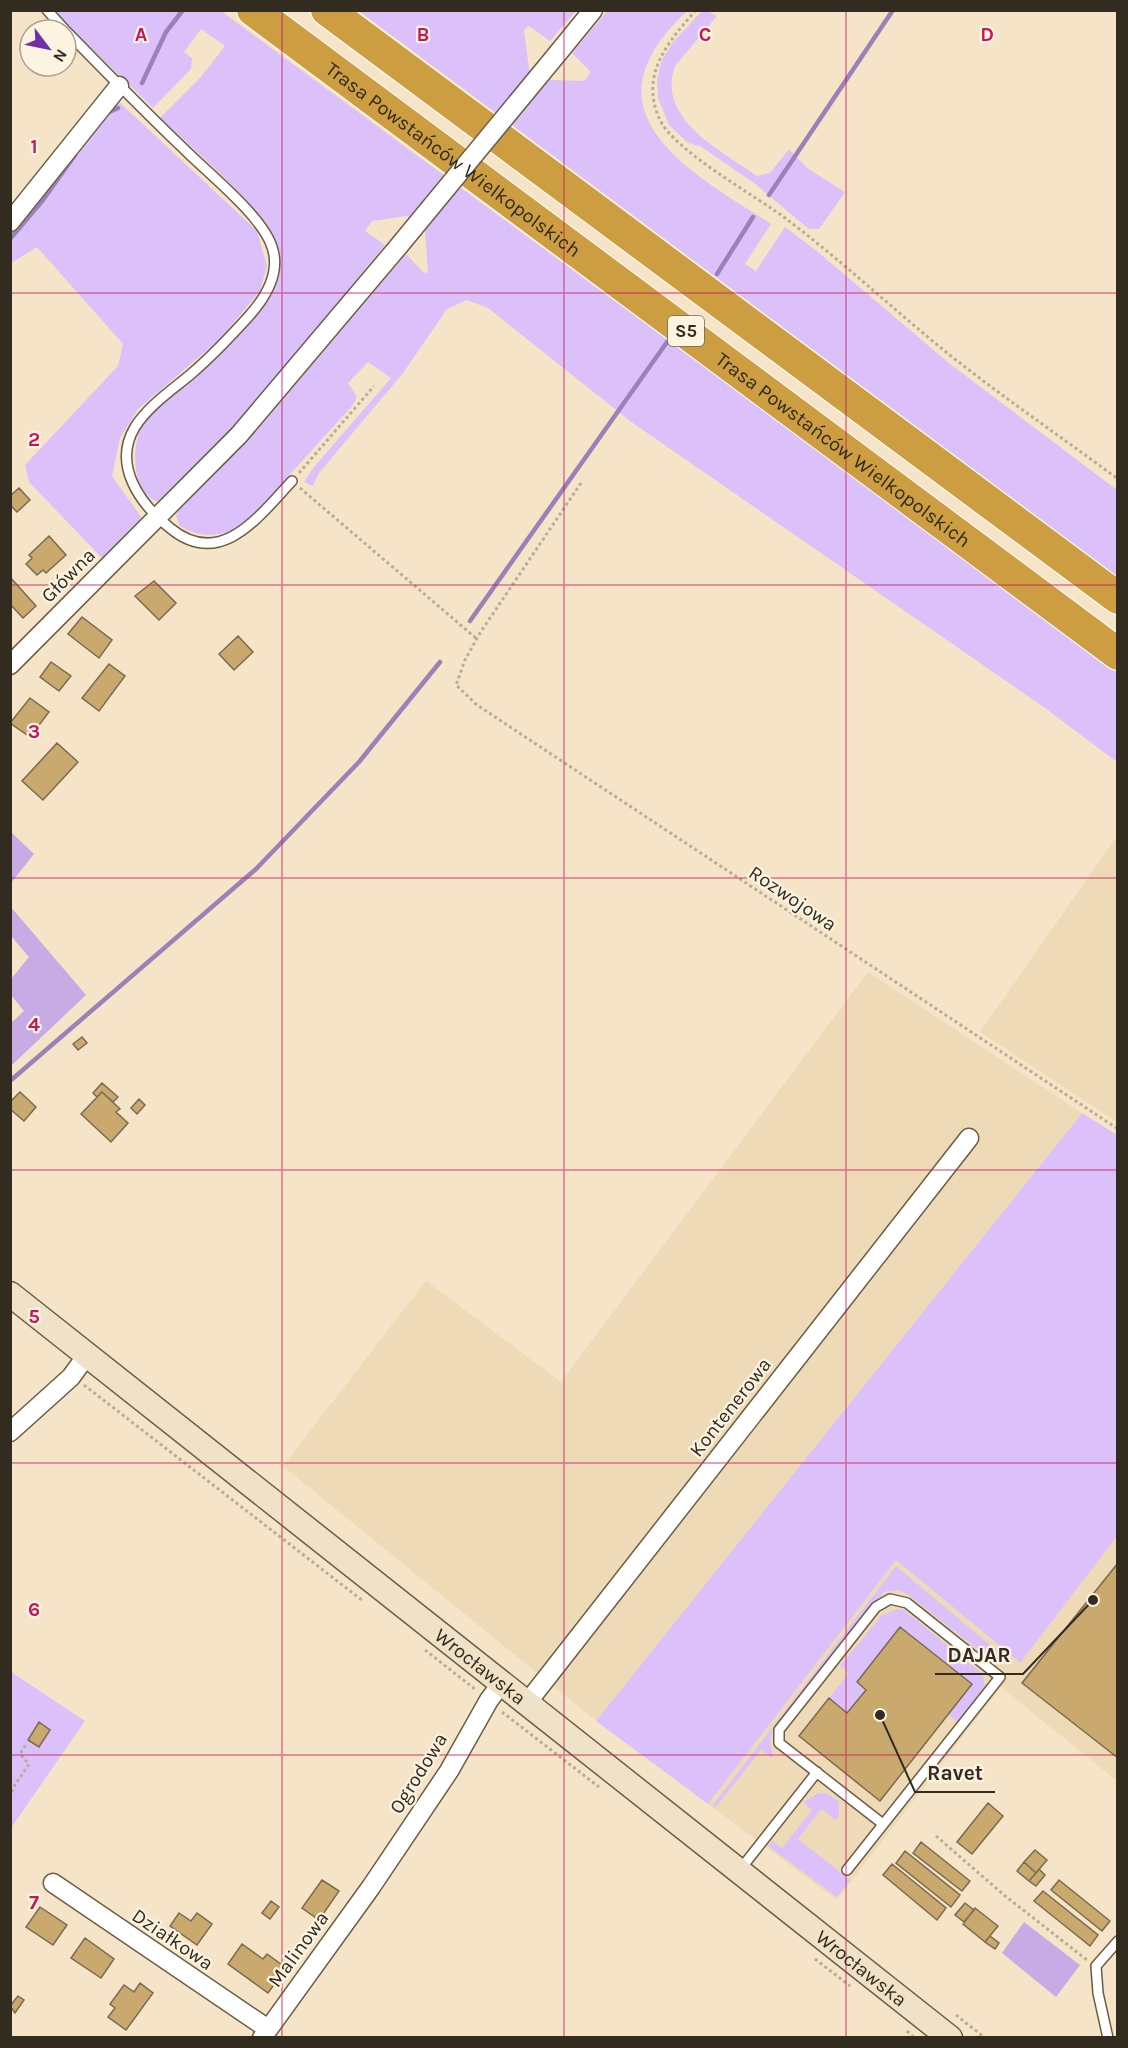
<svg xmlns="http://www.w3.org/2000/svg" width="1128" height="2048" font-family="Karla,sans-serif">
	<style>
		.built { fill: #eedab6 }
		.green { fill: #dcc0fa }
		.forest { fill: #c7abe5 }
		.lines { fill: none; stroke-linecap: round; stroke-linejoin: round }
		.stream { stroke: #9c81b8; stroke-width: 4.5 }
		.building { fill: #c9a96e; stroke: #796a50; stroke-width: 1.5 }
		.lane-casing { stroke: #6b5d44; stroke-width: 12 }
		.street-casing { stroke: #6b5d44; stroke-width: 21 }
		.secondary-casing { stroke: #6b5d44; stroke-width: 27 }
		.highway-casing { stroke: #fff; stroke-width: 34 }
		.path { stroke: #baac95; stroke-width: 3; stroke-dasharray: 3 3; stroke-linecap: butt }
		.lane { stroke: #fff; stroke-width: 9 }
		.street { stroke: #fff; stroke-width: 18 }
		.secondary { stroke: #f0e2c6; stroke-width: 24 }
		.highway { stroke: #cc9e41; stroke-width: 32 }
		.street-bridge-casing { stroke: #6b5d44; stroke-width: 21; stroke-linecap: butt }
		.street-bridge { stroke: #fff; stroke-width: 18 }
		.grid { fill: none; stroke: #c2185b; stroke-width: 1.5; stroke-opacity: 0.55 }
		.labels { text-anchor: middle; stroke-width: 4.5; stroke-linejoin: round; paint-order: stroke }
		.shield { fill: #fcf3e1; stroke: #6e675a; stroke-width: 1.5 }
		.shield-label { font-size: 18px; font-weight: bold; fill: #312b20 }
		.street-label { font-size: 20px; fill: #312b20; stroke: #fcf3e1 }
		.grid-label { font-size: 20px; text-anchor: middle; font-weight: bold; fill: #c2185b; stroke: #fcf3e1; stroke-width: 4.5; stroke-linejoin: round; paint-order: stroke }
		.leader { fill: none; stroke: #312b20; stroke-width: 2 }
		.callout-dot { fill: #312b20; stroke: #fcf3e1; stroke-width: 2 }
		.callout-label { font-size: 21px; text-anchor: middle; font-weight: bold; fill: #312b20; stroke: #fcf3e1; stroke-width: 4.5; stroke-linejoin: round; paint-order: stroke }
	</style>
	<rect width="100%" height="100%" fill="#f5e4c7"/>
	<!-- built -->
	<path class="built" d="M1117,836v286l-137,-90z
		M868,972l214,141 -486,608 -313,-255 143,-185 135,101z
		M1117,1536v245l-116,-94 -164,213 -129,-96 188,-244 123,103z"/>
	<!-- green -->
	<path class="green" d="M53,11h168l896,660v91l-72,-54 -415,-287 -142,-113 -21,-8 -20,9 -44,64 -84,100 -6,13 -9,-4 10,-15 77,-89 -23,-16 -20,21 9,14 -4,8 -110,121c-23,10 -41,14 -64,-1l-3,-10 3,-5 74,-76 153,-180 18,19 4,-1 -3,-41 -18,-15 -35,5 -7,10 20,14 -147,179 -77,78c-31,-5 -31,-60 -16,-81 8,-12 22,-22 33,-31 39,-34 105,-82 100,-140 -4,-34 -91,-106 -118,-132l40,-40 25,-32 -24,-17 -17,23 8,6 -1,11 -38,39z
		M359,11h217l-26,30 -21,-15 -5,4 5,39 21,11 34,1 7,-9 -19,-19 35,-42h80c-14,14 -28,28 -37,47 -40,78 70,131 121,166l-26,40 11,7 29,-44 33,25 132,112 167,126v86z
		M702,11h5l10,5 -42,50c-19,53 46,84 82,110l13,-3 19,-24 18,19 38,24 -26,37h-10l-55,-46 -54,-37 -12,-3 -19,-18 -11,-27 -1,-19 5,-19 11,-18z
		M116,99l141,132 10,35 -7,25 -40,48 -82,70 -18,29 -8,38 30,42 -39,41 -74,-77 -4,-17 93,-99 5,-22 -86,-97 -26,16v-32l97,-126z
		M1082,1113l35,22v401l-97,127 -124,-103 -188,244 -112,-83z
		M896,1566l107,90 -9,2 -8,-2 -79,-62 -8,-4 -15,2 -111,136 -3,15 3,13 -1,2 -11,-8 -45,57 -3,-2z
		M897,1609l7,1 79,64 2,13 -28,35 -9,-8 -82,-24 -19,23 -18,-15 20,-25 -9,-7 41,-50z
		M11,1672l74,49 -74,107z
		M819,1793l9,1 11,8v14l-3,4 -15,-11 -23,30 52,41 -13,17 -69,-51 4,-5 10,7 30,-38 -9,-8z"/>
	<!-- forest -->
	<path class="forest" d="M11,832l23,22 -23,29z
		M10,906l76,89 -75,71v-43l13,-12 -13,-16v-16l18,-22 -18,-21z
		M1024,1922l56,43 -24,32 -54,-44z"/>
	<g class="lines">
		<!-- stream -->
		<path class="stream" d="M142,83l24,-51 17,-22
			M107,113l11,-5
			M769,195l124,-185
			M10,239l33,-39 32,-45
			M717,274l36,-57
			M470,621l197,-279
			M10,1081l246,-212 103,-107 81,-100"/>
	</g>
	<!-- building -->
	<path class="building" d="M19,488l11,12 -13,12 -7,-7v-9z
		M49,536l17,19 -20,18 -3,-3 -6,5 -11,-11 6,-6 -3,-3z
		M10,577l26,29 -13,12 -13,-14z
		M154,581l22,22 -17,17 -24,-24z
		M82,617l30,23 -13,18 -31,-24z
		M238,636l15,16 -19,18 -15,-16z
		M51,662l20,14 -12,15 -19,-14z
		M109,664l16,12 -26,35 -17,-13z
		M30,698l19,14 -19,25 -20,-14z
		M57,743l21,19 -35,38 -21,-19z
		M82,1037l5,6 -9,7 -5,-6z
		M102,1083l16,14 -5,5 -11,-10 -5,5 -4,-4z
		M20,1092l16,15 -12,14 -14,-12v-7z
		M102,1092l18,17 -4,3 12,11 -17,19 -30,-28z
		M139,1099l6,6 -8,9 -6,-6z
		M1118,1563v195l-96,-75z
		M900,1627l72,57 -92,117 -81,-65 30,-38 18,15 19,-23 -9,-8z
		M39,1722l11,8 -11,17 -11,-7z
		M988,1803l15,13 -31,38 -15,-12z
		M921,1842l49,39 -8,10 -49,-38z
		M1035,1850l12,10 -11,13 -12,-11z
		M905,1851l55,44 -9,12 -55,-44z
		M1024,1862l12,11 -7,8 -12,-10z
		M892,1864l54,44 -9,12 -54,-45z
		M1039,1869l6,6 -9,11 -7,-5z
		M322,1880l17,11 -20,29 -17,-12z
		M1059,1880l51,41 -8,10 -51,-41z
		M1043,1891l55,44 -8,11 -56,-45z
		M271,1901l8,6 -9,12 -8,-6z
		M965,1903l9,7 -10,12 -9,-7z
		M40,1907l27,18 -14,20 -27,-18z
		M975,1908l23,18 -13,16 -22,-18z
		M179,1913l12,8 6,-8 15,11 -15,21 -27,-19z
		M990,1936l9,7 -4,6 -10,-7z
		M85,1938l29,21 -13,19 -30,-20z
		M242,1944l21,15 4,-5 19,14 -18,25 -40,-29z
		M140,1983l13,10 -27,37 -18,-13 7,-9 -5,-4 14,-19 10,7z
		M18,1996l6,4 -9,13 -5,-7z"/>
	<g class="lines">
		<defs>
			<path id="lane" d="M47,10l18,20
				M66,31c39,40 78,80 119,119 23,23 78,67 87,97 9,26 -6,50 -23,69 -19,21 -37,40 -58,58 -19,16 -43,32 -56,53 -23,38 5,77 35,101 51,42 89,-12 122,-47
				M847,1870l153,-193 -93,-74 -17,-4 -14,8 -97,123v13l104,81
				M739,1871l78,-99
				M1108,2038l-10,-45 -2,-27 22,-25"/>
			<path id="street" d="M558,53l35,-43
				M10,222l109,-136
				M10,665l229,-230 159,-188
				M10,1432l61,-55 16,-22
				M527,1703l442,-565
				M53,1883l215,146
				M262,2038l109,-151 78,-116 40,-71 13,-17"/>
			<g id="secondary">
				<path id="s1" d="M10,1294l940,744"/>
			</g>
			<g id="highway">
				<path id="s2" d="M253,10l865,644"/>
				<path d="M327,10l791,588"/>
			</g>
		</defs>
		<!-- lane casing -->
		<use href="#lane" class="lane-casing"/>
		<!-- street casing -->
		<use href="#street" class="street-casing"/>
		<!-- secondary casing -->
		<use href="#secondary" class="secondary-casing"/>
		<!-- highway casing -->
		<use href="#highway" class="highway-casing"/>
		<!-- path -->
		<path class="path" d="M696,10c-28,32 -56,64 -37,108 14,33 98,78 130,103 54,41 104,88 157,131 55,44 114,84 172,127
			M299,473l75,-87
			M581,483l-101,150 -15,27 -9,25 21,20 641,424
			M300,488l177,151
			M84,1385l279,216
			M425,1650l51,40
			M502,1712l97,75
			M10,1798l3,-10 16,-24 -9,-10 7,-11
			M936,1836l68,59 83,65
			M815,1959l35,27
			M956,2015l29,23
			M907,2031l7,7"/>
		<!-- lane -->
		<use href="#lane" class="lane"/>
		<!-- street -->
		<use href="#street" class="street"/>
		<!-- secondary -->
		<use href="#secondary" class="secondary"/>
		<!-- highway -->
		<use href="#highway" class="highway"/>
		<defs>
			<path id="street-bridge" d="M398,247l160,-194"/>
		</defs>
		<!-- street-bridge casing -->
		<use href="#street-bridge" class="street-bridge-casing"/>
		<!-- street-bridge -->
		<use href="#street-bridge" class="street-bridge"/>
	</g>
	<!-- grid -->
	<path class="grid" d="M282,10v2028M564,10v2028M846,10v2028M10,293h1108M10,585h1108M10,878h1108M10,1170h1108M10,1463h1108M10,1755h1108"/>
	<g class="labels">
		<!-- shield labels -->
		<rect class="shield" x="668" y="316" width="36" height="30" rx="4.5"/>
		<g class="shield-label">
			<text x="686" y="337">S5</text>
		</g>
		<!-- street labels -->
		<g class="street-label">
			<text dy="7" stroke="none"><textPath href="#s2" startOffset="250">Trasa Powstańców Wielkopolskich</textPath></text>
			<text dy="7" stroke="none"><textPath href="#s2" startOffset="736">Trasa Powstańców Wielkopolskich</textPath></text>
			<text transform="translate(68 575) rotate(-45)" y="7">Główna</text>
			<text transform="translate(793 898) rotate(34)" y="7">Rozwojowa</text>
			<text transform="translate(730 1407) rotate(-52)" y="7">Kontenerowa</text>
			<text dy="7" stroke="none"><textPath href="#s1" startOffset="600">Wrocławska</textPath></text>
			<text transform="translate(418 1773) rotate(-58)" y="7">Ogrodowa</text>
			<text transform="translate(173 1939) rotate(34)" y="7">Działkowa</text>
			<text transform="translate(298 1949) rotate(-54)" y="7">Malinowa</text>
			<text dy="7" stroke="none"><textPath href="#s1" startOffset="1086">Wrocławska</textPath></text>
		</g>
	</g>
	<g class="grid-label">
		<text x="141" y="41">A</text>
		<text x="423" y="41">B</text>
		<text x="705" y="41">C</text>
		<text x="987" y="41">D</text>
		<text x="34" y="153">1</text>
		<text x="34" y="446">2</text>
		<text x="34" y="738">3</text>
		<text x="34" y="1031">4</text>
		<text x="34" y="1323">5</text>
		<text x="34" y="1616">6</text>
		<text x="34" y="1909">7</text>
	</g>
	<!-- callouts -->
	<path class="leader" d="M1093 1600L1023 1674H935M880 1715L915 1792H995"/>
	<g class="callout-dot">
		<circle cx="1093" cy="1600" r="6"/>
		<circle cx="880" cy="1715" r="6"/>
	</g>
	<g class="callout-label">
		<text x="979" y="1662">DAJAR</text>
		<text x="955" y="1780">Ravet</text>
	</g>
	<!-- border -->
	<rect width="1128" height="2048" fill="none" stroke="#312b20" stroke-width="24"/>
	<!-- north arrow -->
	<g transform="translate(48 48) rotate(122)"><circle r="28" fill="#fcf3e1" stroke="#aba394" stroke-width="1.5"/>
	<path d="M0-4.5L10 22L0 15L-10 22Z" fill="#7130a4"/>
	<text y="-9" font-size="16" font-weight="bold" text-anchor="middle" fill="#312b20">N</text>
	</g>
</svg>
